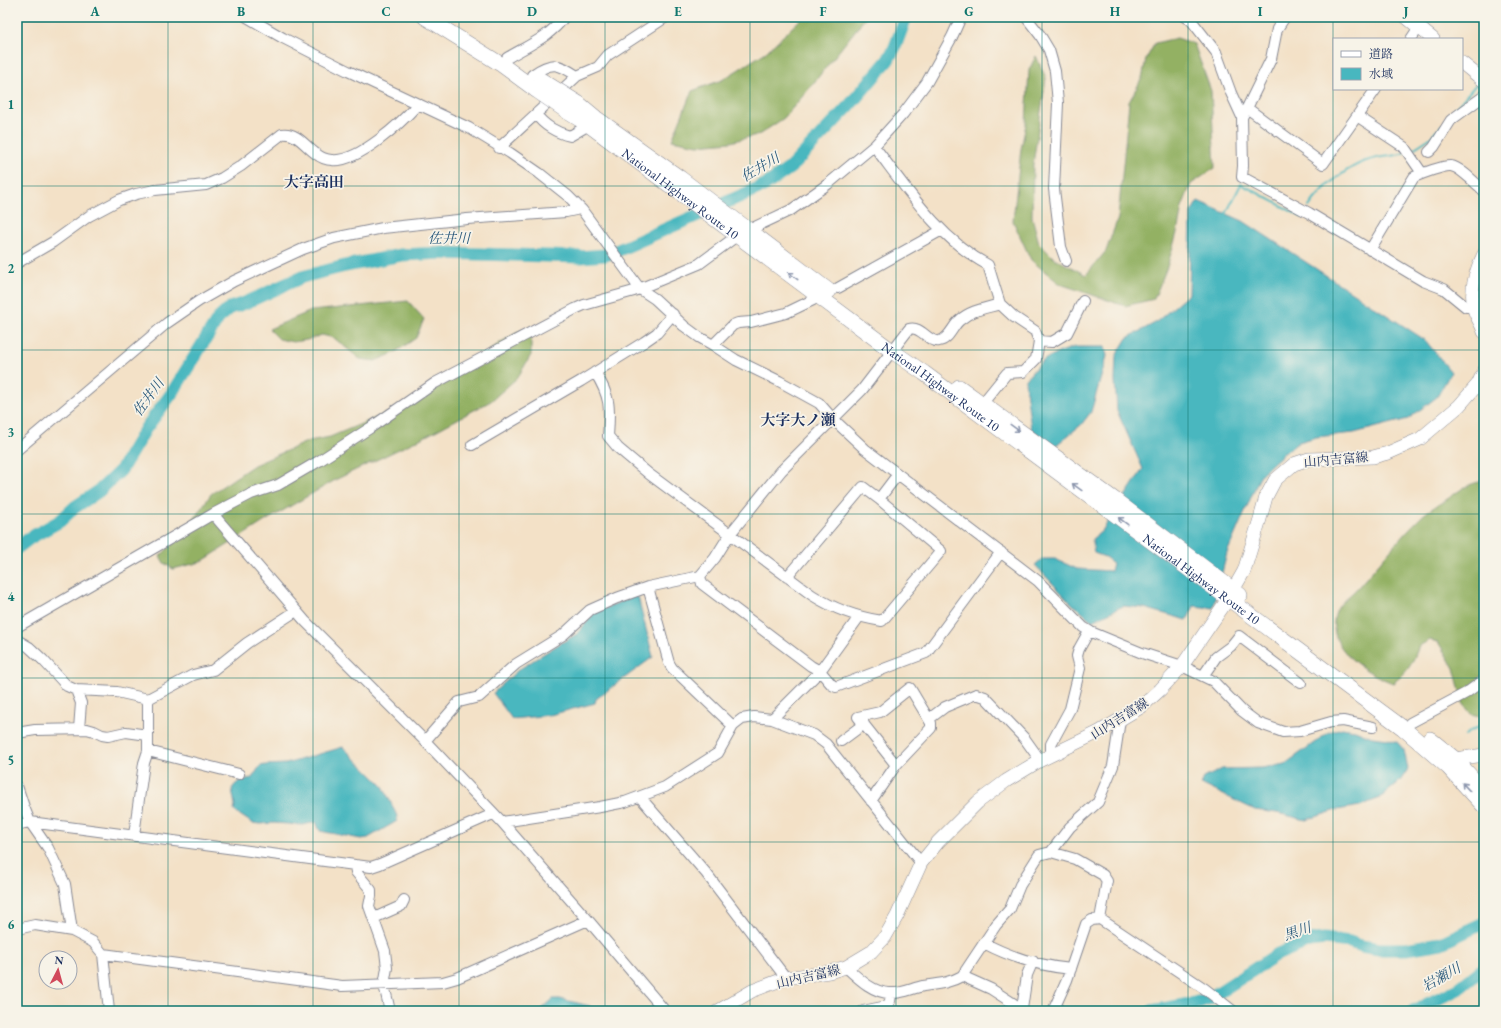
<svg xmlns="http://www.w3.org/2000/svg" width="1501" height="1028" font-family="'EB Garamond','Noto Serif JP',serif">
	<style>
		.forest { fill: #93b163; stroke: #577060 }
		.water { fill: #48b7bf; stroke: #32738e }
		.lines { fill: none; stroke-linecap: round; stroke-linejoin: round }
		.stream { stroke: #48b7bf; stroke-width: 2 }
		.river { stroke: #48b7bf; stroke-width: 13 }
		.minor-casing { stroke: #878892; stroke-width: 12 }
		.major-casing { stroke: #878892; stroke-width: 14 }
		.highway-casing { stroke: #878892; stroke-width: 16 }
		.minor { stroke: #fff; stroke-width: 10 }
		.major { stroke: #fff; stroke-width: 13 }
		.highway { stroke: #fff; stroke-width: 15 }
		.highway-bridge-casing { stroke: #878892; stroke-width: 16; stroke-linecap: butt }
		.highway-bridge { stroke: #fff; stroke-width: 15 }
		.oneway { stroke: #8d97ae }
		.grid { fill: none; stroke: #0f766e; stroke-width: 1; stroke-opacity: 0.55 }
		.labels { text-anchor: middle; stroke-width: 3.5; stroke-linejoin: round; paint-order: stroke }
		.street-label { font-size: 13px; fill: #1b2f5e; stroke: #f7f3e8 }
		.water-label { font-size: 14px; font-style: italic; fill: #28587b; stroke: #f7f3e8 }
		.quarter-label { font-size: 15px; font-weight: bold; fill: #1b2f5e; stroke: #f7f3e8 }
		.neatline { fill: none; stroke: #0f766e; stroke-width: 1.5 }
		.grid-label { font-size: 13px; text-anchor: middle; font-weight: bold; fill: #0f766e }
	</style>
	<rect width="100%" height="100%" fill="#f7f3e8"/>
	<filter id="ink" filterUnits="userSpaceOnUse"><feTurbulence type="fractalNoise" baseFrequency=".025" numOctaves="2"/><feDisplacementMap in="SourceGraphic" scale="8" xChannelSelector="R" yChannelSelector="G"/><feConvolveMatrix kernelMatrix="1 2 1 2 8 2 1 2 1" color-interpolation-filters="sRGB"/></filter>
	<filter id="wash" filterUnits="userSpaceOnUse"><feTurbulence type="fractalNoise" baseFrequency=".012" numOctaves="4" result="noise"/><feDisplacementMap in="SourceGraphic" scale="16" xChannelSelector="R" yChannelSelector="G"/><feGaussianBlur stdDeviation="0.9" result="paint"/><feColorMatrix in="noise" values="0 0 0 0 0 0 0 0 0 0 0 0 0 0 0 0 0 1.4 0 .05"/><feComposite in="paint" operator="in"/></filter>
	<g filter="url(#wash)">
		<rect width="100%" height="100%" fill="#f3e1c7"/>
		<!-- forest -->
		<path class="forest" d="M803,17h63l-58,73 -24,28 -24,16 -29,8 -33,3 -26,-5 20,-49 30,-11 44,-28z
			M1177,38l17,6 17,47 4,77 -24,16 -9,23 -5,26 -10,34 -13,32 -29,7 -65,-22 -29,-24 -18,-39 8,-72 5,-25 3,-54 7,-14 10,22 -13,86 -1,53 7,26 15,15 32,17 20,-24 12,-33 11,-116 13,-24 4,-19 9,-16z
			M408,301l16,18 -8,19 -22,15 -19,8 -15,-2 -26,-21 -12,-3 -15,5 -14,2 -14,-3 -10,-10 42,-18z
			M522,330h7l2,6v19l-13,22 -27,24 -65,35 -89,43 -70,41 -66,42 -28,7 -9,-6 -4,-7 24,-23 27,-39 43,-29 55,-24 21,-4 62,-26 54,-28 55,-41z
			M1484,481v236l-13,-3 -8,-11 -9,-35 -16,-26 -8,-2 -11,6c-7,18 -10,25 -26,37 -27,-10 -67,-34 -58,-68 3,-13 17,-20 25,-30 20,-22 40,-48 61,-68 8,-8 19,-13 28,-19 14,-10 18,-14 35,-17z"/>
		<!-- water -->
		<path class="water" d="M1198,201l45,20 182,119 26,32 -14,25 -29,22 -54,14 -38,4 -17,5 -15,11 -23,21 -34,79 -14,55 -19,-2 -7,14 -43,-12 -21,-2 -31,15 -21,-18 -36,-38 7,-6h13l22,10 34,2 2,-8 -8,-6 -11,-4 -2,-14 10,-8 41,-62 -26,-58 -2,-31 1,-24 11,-18 28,-15 34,-29 2,-82z
			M1075,347h30l2,9 -16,56 -10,13 -26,21 -24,-17 -6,-48c17,-23 23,-25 50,-34z
			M634,596l4,1 15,60 -57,42 -1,4 -45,12 -38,4 -19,-26 25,-23 38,-24 21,-12 17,-21z
			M1342,728l13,2 17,7 16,2 9,3 7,8 4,19 -8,12 -20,17 -20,8 -23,4 -31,10 -29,-7 -22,-3 -54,-26 3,-6 18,-9 40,-1 23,-4 44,-32z
			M343,747l40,39 14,30v5l-29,17 -7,1 -41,-8 -4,-9 -13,3 -29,-2 -14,1 -8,-1 -18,-12 1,-6 -3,-16c4,-8 11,-9 20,-11l8,-12 6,-1 20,-1z
			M553,999h7l30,7 1,5h-51z"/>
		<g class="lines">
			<!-- stream -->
			<path class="stream" d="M1448,117l30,-35
				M1410,151l20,-13 12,-13
				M1309,207c13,-20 41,-43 64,-48 10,-3 21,-2 31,-6
				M1226,214l15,-30 61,33
				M1465,735l19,-12"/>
			<!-- river -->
			<path class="river" d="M17,548l13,-10 30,-17 15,-14 24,-16 22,-21 25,-42 26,-35 46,-74 12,-11 15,-5 57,-26 43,-11 56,-11 42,-2 137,4 25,-2 9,-3 138,-61 15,-7 23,-16 59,-62 39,-46 7,-13 11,-30
				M1152,1011l43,-8 15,-5 68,-44 32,-13 14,-2 26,3 11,4 18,3h27l35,-6 43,-20
				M1413,1011l45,-22 26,-21"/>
		</g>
	</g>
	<g filter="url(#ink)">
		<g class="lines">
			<defs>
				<path id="minor" d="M247,17l36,21 65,33 121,57 41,25 29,20 29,23 14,14 58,79 15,10 29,27 15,11 14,8 23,15 43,21 40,22 14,16 32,30 173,132 45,46 8,5 51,21 40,13 31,15 29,30 16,12 25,9 17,-1 31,-9 12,-1 30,6
					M1026,17l14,18 9,15 6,21 3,32 -4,86 7,58 5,14
					M1186,17l5,3 25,32 15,41 11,24 1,49 -1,11 67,36 114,68 21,8 22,18h8
					M1411,39l8,-12
					M507,58c20,-12 44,-22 57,-41
					M532,75c20,-14 26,-12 45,1
					M1247,108l24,-49 6,-30 8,-12
					M536,114c7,11 21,19 34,22l19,-11
					M1357,116l47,31 18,26
					M1242,117l5,-9 76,56 53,-75
					M874,146c33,43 65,93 114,119l12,39 14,13 21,14 4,10 -3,18 -13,13 -16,1 -25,31
					M499,148l78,-72 21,-9 10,-12 58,-38
					M1429,152l5,-5 17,-27 33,-24
					M1370,250l44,-73c7,-3 30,-12 37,-11 9,1 26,19 33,25
					M17,263l36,-21 36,-26 30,-16 17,-6 19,-4 51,-5 16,-7 19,-12 41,-32c15,-2 23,12 33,19 5,4 11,7 17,7 26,3 70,-38 86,-56
					M838,288l104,-58
					M1039,341l13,1 15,-9 16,-32
					M713,345l20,-20 5,-2 13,-1 35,-9 27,-13
					M595,372c16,26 15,35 13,64l10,12 31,26 163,121c22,14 44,22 70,26l59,-70 -62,-52 19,-25
					M472,445l109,-64 63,-39 13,-9 16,-19
					M17,450l150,-127 32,-22 35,-20 69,-32 31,-11 49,-10 84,-9 99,-7 14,-3
					M213,514l92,107 120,120 77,81 86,98 77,91
					M700,576l2,8 109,82 9,5 12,14 4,2 90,-34 75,-101
					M787,577l76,-90 16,12
					M648,587l21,76 3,5 61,58
					M17,627l196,-113 38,-20 27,-9 41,-24 51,-33 65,-45 140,-74 9,-4 50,-14 65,-27 39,-29 53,-25 37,-26 47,-39 28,-31 24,-32 25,-45 9,-20
					M17,640l12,7 14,13 24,26 9,4 41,2 31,7v52l-4,12 -10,72
					M1203,676l13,-19 15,-11 8,-10 62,47
					M76,690l5,13 -2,26
					M148,699l45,-24 20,-5 34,-27 49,-32
					M772,719l48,-48 39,-54
					M929,719l16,-12 31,-13 9,3 40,42 15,21
					M1410,723l56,-30 18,-13
					M17,733l18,-3 52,-1 7,2 8,4 6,1 18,-4 22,3
					M425,741l34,-39 20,-5 37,-33 47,-29 27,-25 27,-12 31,-11 52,-11 15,-18 15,-24 51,-63 81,-81 47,-61c12,-4 19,14 30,12 10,-1 14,-16 21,-21 11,-10 27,-12 40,-16
					M841,741l23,-17
					M148,751l91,23
					M1051,755v-11l19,-35 10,-41 -3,-12 2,-7 10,-18
					M17,786l7,21 6,15 18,26 17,36 7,47
					M640,797l66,76 80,105
					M871,801l25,-36 35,-37v-5l-21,-35 -30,24 -22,5 38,48
					M502,822l98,-15 25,-5 40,-15 53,-34 15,-27 9,-7 12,-2 18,2 42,16 12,9 95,119
					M17,825l13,-3 325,43
					M1051,852l19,-25 28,-25 15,-36 7,-46
					M374,918l27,-12 3,-6
					M17,929l18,-4 37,6 21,11 10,12 6,57
					M984,943c26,14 57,23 87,26
					M103,954l239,32 101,-4 14,-4 131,-58
					M846,967c12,11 27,26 44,26 11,1 23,-5 33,-7 14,-2 27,-3 39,-10l34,-51 14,-16 10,-24 19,-30 12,-3 24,7 28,16 4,6 -7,38 105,70 28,22
					M962,976l29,13 31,20 5,-34 6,-14
					M390,1011l-6,-26 3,-17 -2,-17 -16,-45 2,-10v-6l-15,-18 -1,-7 16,2 9,-3 113,-50
					M863,1011l24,-5 3,-5 1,-7
					M1053,1011l14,-31 19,-56 6,-4 8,-1"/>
				<path id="major" d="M1406,17l27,22
					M1462,63l22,18
					M1484,254c-9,17 -14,36 -10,55 2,8 8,15 10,23
					M1449,766l6,-7 29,-4
					M718,1011l34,-20 34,-13 43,-6 17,-5 25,-15 14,-15 12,-21 24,-53 17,-21 40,-40 28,-21 33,-20 60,-29 42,-25 19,-17 22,-24 46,-67 16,-28 16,-52 6,-22 9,-17 19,-16 15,-5 64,-2 15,-4 32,-14 39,-33 19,-22 6,-13"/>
				<g id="highway">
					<path d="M425,17l77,48 34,25"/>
					<path d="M578,103l18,15 84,60 149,113"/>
					<path id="s1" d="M568,112l21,13 303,226 32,22 479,355 45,39 36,39"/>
					<path d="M959,387l156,113 125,95"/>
					<path d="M1430,739l25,20 29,32"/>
				</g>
			</defs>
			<!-- minor casing -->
			<use href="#minor" class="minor-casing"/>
			<!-- major casing -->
			<use href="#major" class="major-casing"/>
			<!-- highway casing -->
			<use href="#highway" class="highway-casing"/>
			<!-- minor -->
			<use href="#minor" class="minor"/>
			<!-- major -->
			<use href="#major" class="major"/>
			<!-- highway -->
			<use href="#highway" class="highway"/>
			<defs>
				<path id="highway-bridge" d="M541,80l37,23
					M536,90l32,22"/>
			</defs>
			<!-- highway-bridge casing -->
			<use href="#highway-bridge" class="highway-bridge-casing"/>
			<!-- highway-bridge -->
			<use href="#highway-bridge" class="highway-bridge"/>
		</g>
		<!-- one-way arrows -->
		<defs><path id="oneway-shaft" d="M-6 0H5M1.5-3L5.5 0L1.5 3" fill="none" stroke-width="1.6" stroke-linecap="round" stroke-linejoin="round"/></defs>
		<g class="oneway">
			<use href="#oneway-shaft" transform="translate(793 276) rotate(-143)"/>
			<use href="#oneway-shaft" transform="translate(1015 428) rotate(36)"/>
			<use href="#oneway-shaft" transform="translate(1077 487) rotate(-144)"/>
			<use href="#oneway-shaft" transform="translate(1123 521) rotate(-143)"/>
			<use href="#oneway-shaft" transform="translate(1466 787) rotate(-133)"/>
		</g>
	</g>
	<!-- grid -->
	<path class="grid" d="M168,17v994M313,17v994M459,17v994M605,17v994M750,17v994M896,17v994M1042,17v994M1188,17v994M1333,17v994M17,186h1467M17,350h1467M17,514h1467M17,678h1467M17,842h1467"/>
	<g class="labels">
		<!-- street labels -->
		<g class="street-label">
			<text dy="5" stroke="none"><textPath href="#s1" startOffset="139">National Highway Route 10</textPath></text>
			<text dy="5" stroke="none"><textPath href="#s1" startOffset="463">National Highway Route 10</textPath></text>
			<text transform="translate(1336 459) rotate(-5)" y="5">山内吉富線</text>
			<text dy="5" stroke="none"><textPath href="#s1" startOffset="787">National Highway Route 10</textPath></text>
			<text transform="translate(1119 718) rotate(-32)" y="5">山内吉富線</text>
			<text transform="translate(808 976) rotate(-13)" y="5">山内吉富線</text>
		</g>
		<!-- water labels -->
		<g class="water-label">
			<text transform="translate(760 167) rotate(-31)" y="5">佐井川</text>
			<text x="449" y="243">佐井川</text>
			<text transform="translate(148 397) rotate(-54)" y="5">佐井川</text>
			<text transform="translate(1297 931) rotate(-19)" y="5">黒川</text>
			<text transform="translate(1441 977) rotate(-30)" y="5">岩瀬川</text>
		</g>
		<!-- quarter labels -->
		<g class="quarter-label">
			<text x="314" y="187">大字高田</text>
			<text x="798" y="425">大字大ノ瀬</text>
		</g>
	</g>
	<!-- margin -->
	<rect width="1501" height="1028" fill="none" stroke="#f7f3e8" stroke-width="44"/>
	<!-- legend -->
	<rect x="1333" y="38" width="130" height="52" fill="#f7f3e8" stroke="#9fa5b1"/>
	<rect x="1341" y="51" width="20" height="6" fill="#ffffff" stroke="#9fa5b1"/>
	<text x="1369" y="58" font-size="12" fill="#1b2f5e">道路</text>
	<rect x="1341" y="68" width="20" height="12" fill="#48b7bf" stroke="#9fa5b1"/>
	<text x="1369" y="78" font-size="12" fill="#1b2f5e">水域</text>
	<!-- north arrow -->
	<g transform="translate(58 970) rotate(6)"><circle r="19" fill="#f7f3e8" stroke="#9fa5b1"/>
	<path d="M0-3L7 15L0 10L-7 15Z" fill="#d1495b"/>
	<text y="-6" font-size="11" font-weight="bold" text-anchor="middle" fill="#1b2f5e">N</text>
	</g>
	<rect x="22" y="22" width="1457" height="984" class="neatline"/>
	<g class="grid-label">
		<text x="95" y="16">A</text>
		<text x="241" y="16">B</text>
		<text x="386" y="16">C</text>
		<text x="532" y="16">D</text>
		<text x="678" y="16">E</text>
		<text x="823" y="16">F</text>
		<text x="969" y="16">G</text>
		<text x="1115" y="16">H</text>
		<text x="1260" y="16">I</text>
		<text x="1406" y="16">J</text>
		<text x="11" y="109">1</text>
		<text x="11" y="273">2</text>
		<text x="11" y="437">3</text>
		<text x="11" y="601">4</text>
		<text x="11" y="765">5</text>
		<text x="11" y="929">6</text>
	</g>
</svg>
